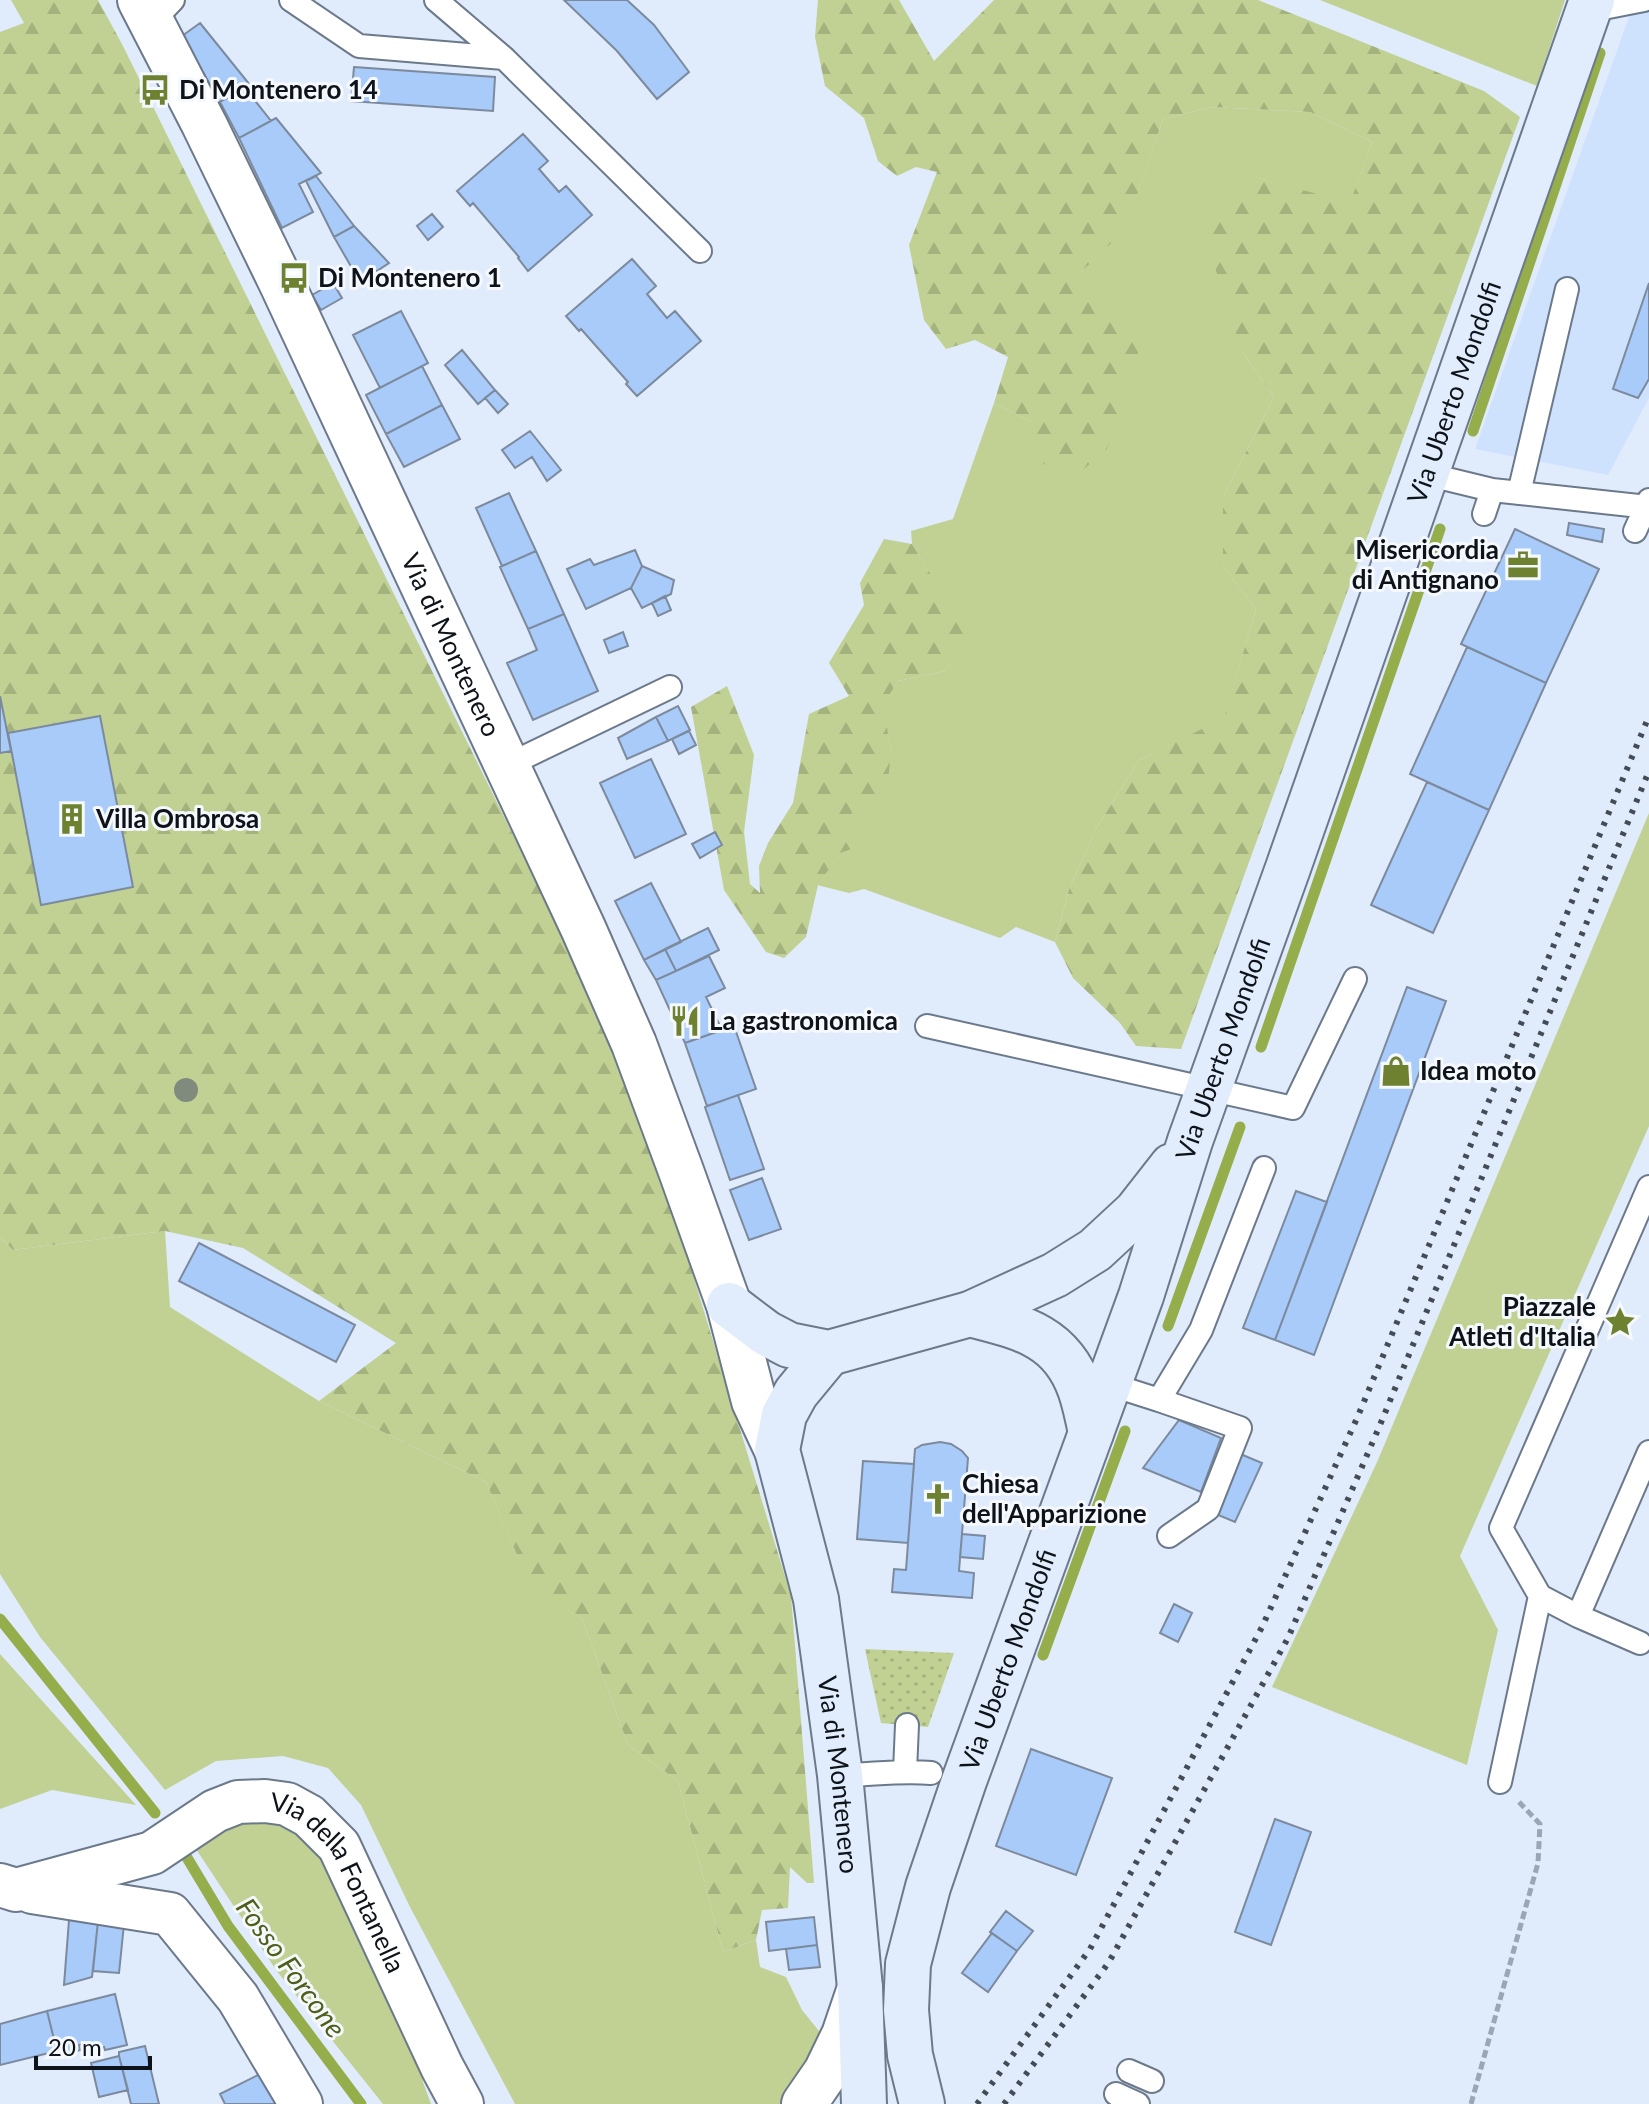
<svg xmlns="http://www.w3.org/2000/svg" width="1649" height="2104" font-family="Lato,sans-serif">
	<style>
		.built { fill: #cfe2fd }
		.green { fill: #c0d193 }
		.forest { fill: url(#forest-firs) }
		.garden { fill: url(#garden-dots) }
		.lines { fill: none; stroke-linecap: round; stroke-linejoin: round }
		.stream { stroke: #96ad4c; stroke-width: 11 }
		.building { fill: #a9cbfa; stroke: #7c8a9d; stroke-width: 2 }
		.service-casing { stroke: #6c798b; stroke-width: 26 }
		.minor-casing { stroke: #6c798b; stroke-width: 46 }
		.tertiary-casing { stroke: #6c798b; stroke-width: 48 }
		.secondary-casing { stroke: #6c798b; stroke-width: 48 }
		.path { stroke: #9ca5b3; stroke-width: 5; stroke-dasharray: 8 4; stroke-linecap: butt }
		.service { stroke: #fff; stroke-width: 22 }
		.minor { stroke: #fff; stroke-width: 42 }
		.tertiary { stroke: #fff; stroke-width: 44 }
		.secondary { stroke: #e1ecfc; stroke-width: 44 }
		.rail { stroke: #444b55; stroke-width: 6; stroke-dasharray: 4 8; stroke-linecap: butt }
		.tree { fill: #818b7d }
		.labels { text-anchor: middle; stroke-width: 6; stroke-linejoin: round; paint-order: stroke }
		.poi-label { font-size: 26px; font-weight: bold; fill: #0e131a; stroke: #f5f8fc; text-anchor: start }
		.street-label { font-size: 26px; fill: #0e131a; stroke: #f5f8fc }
		.water-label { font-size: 28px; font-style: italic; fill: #4f5e19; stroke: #f5f8fc }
	</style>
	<defs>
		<pattern id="forest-firs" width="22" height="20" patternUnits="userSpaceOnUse" patternTransform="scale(2)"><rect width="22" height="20" fill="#c0d193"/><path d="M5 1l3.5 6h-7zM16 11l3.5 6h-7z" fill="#a4b37e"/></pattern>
		<pattern id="garden-dots" width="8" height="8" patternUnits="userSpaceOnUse" patternTransform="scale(2)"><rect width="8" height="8" fill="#c0d193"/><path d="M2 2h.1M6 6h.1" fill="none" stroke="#a4b37e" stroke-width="1.8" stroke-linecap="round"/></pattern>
	</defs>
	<rect width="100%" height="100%" fill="#e0ebfc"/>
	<!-- built -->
	<path class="built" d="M1635,0h14v398l-41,77 -133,-26z"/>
	<!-- green -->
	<path class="green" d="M1320,0h245l-28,86z
		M1211,107l99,5 62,30 -22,62 -91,-26 -18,172 33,47 -51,100v69l33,43 -32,110 -85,41 -42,67 -28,62 -14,53 -39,-15 -16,11 -136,-49 -15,4 -32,-8 23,-32 12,-30v-16l39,-56 -9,-46 16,-24 47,-10 24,-32 -57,-95 -1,-13 42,-12 41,-116 36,18 49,-147 46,-45 38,-110z
		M1649,813v313l-189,430 38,74 -31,135 -195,-78 106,-227z
		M165,1231l5,76 149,94 167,81 48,112 48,24 46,127 50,36 45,171 33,-12 4,27 26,10 16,33 25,31 -44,63h-268l-105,-197 -49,-102 -33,-37 -45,-12 -67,5 -51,29 -125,-153 -40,-63v-337l13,13z
		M0,1654l136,151 -84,-15 -52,19z
		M275,1818l47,32 83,163 18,69 8,22h-48l-107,-134 -84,-127 28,-17z"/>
	<!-- forest -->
	<path class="forest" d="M11,0h87l25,46 444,898 95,230 129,422 23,287h-7l-17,-16 -2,41 -26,2 -6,30 -33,12 -45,-171 -50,-36 -46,-127 -48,-23 -48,-113 -167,-81 77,-58 -153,-95 -78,-17 -152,19 -13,-13v-1205l24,-9z
		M818,0h81l35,61 60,-61h264l226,91 36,26 -339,932 -45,-3 -16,-23 -47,-45 -18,-36 14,-53 28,-62 42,-67 85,-42 32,-109 -33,-43v-69l51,-100 -33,-47 -39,-124 57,-48 91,25 22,-61 -62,-30 -99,-5 -48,12 -38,111 -46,44 64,64 -36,111 -37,32 -38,-25 -2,-35 -36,-18 14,-46 -33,-17 -29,9 -22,-29 -15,-75 28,-73 -21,-5 -19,9 -19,-15 -14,-43 -39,-32 -10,-49z
		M884,539l28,5 58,95 -25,32 -47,10 -15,24 8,46 -5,52 -34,4v16l11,22 -23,8 -22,32 -12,52 -22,21 -18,-6 -42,-62 -33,-183 36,-21 27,69 -10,77 6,52 10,9 -1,-27 9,-23 25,-40 16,-89 40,-18 -20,-33 35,-58 -4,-22z"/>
	<!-- garden -->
	<path class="garden" d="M865,1649l89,4 -26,74 -47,-4z"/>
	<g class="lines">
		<!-- stream -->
		<path class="stream" d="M1473,431l127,-378
			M1261,1047l179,-518
			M1168,1326l72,-199
			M0,1619l155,194
			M1043,1655l82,-224
			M186,1856l42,70 133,178"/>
	</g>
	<!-- building -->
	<path class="building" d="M564,0h63l27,25 35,47 -32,27 -40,-48z
		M200,23l50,62 -30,17 -38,-66z
		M354,67l141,10 -2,34 -142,-10z
		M245,88l26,33 -32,17 -19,-36z
		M276,118l45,55 -22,11 14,28 -31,16 -43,-90z
		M523,134l25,27 -9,8 20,23 7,-6 26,29 -64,56 -10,-13 1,-1 -46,-54 -3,3 -13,-15z
		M316,176l38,50 -20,11 -28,-56z
		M432,214l11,13 -15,13 -11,-14z
		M354,226l35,37 -29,19 -26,-45z
		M632,259l24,27 -9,8 20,24 8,-7 26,30 -64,55 -11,-12 2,-2 -47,-53 -2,2 -13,-15z
		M333,283l9,15 -21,12 -9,-15z
		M1649,283v96l-11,19 -25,-9z
		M401,311l27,52 -48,25 -27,-53z
		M462,350l33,40 -17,14 -33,-39z
		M422,366l20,39 -56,29 -20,-39z
		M495,390l13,14 -10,9 -13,-15z
		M442,405l18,34 -56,28 -18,-33z
		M530,431l31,39 -14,11 -15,-24 -17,11 -13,-18z
		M509,493l27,58 -34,15 -26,-58z
		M1569,523l35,6 -2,13 -35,-7z
		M1515,529l84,40 -53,114 -85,-39z
		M635,550l7,16 -11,22 -45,21 -19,-40 23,-10 4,6z
		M536,551l28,63 -36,15 -28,-62z
		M642,566l32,14 -3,14 -29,14 -11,-20z
		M665,596l6,14 -13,6 -6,-13z
		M564,614l34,77 -65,29 -26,-57 30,-13 -9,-21z
		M623,632l5,14 -19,7 -5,-13z
		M1467,647l79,36 -57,127 -79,-36z
		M0,696l11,55 -11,2z
		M678,706l12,24 -22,11 -12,-24z
		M100,716l33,171 -92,18 -33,-172z
		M656,717l12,24 -41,18 -9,-21z
		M689,731l7,14 -17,9 -7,-15z
		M651,759l35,75 -51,24 -35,-75z
		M1427,782l62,28 -56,123 -62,-28z
		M715,832l7,13 -22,13 -8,-14z
		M651,883l30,59 -37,18 -29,-59z
		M708,928l11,22 -43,21 -11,-22z
		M665,949l11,22 -20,9 -12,-20z
		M709,956l16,32 -19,9 16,33 -37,13 -29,-63z
		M1407,987l39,14 -132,354 -39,-15z
		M734,1026l22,63 -49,17 -22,-63z
		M738,1095l26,74 -34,11 -25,-73z
		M762,1178l19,51 -32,11 -19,-50z
		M1296,1191l31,11 -52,138 -32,-12z
		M199,1243l156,82 -19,37 -157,-81z
		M1179,1420l42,18 -20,54 -58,-24z
		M940,1442l11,2 11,7 6,7 -9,113 15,2 -2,25 -80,-6 2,-23 12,1 9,-121 7,-4z
		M1238,1453l24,10 -27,59 -24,-10z
		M863,1461l51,3 -6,79 -51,-4z
		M962,1534l23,2 -2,23 -23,-2z
		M1174,1604l18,9 -14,29 -18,-9z
		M1031,1749l81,29 -36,97 -80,-29z
		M1275,1819l36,13 -40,113 -36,-13z
		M1006,1911l27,20 -16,20 -27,-19z
		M814,1917l3,28 -48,6 -3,-29z
		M69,1920l29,1 -6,56 -28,8z
		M98,1921l26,3 -5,49 -26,-2z
		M992,1933l25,18 -29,41 -26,-19z
		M817,1945l3,22 -31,3 -3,-21z
		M115,1994l12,51 -22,5 -1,-3 -12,3 -2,-7 -11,2 1,5 -22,6 -11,-45z
		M47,2011l10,40 -57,14v-41z
		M145,2046l14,58h-28l-12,-48v-4z
		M119,2056l9,34 -29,7 -8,-34z
		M262,2073l16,31h-53l-5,-10z"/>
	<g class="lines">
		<defs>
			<path id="service" d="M291,0l68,46 145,12 196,193
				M436,0l68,58
				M1588,11l56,-11
				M151,23l22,-23
				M1426,474l66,16 157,17
				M1519,493l48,-204
				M1484,514l8,-24
				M1635,531l14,-31
				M506,766l164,-79
				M927,1026l366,82 62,-129
				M1109,1384l50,16 42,-70 63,-162
				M1159,1400l81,28 -32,81 -39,27
				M1578,1616l71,-164
				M1640,1643l-62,-27 -38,-20 -39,-68 148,-341
				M905,1771l2,-46
				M840,1775c30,0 60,-5 91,-2
				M1500,1782l40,-186
				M1129,2071l23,10
				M1116,2094l22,10"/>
			<g id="minor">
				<path id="s1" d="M0,1885l16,5 136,-37 63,-42 23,-9 27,-1 22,3 22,12 30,30 103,221 20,37"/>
				<path d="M32,1892l138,22 68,84 63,106"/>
			</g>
			<g id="tertiary">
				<path id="s2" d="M140,0l64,124 78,160 301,644 51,116 47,127 48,134 25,96 23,49"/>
				<path d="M804,2104l22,-32 18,-37 16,-47"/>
			</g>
			<g id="secondary">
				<path d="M729,1305l37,28 23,12 40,8 141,-39 85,-39 40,-25 41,-38 36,-46"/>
				<path d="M970,1314c50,13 91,21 110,75 5,14 8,29 11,44"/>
				<path id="s3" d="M829,1353l-33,40 -12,22 -7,35 39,149 24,176 20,213 4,116"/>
				<path id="s4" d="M922,2104l-12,-49 -4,-45 2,-46 20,-77 36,-106 177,-485 49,-155 98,-273 304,-868"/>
			</g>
		</defs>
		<!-- service casing -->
		<use href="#service" class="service-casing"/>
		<!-- minor casing -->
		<use href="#minor" class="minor-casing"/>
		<!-- tertiary casing -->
		<use href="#tertiary" class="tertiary-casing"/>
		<!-- secondary casing -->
		<use href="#secondary" class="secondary-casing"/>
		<!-- path -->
		<path class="path" d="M1471,2104l67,-241 2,-39 -21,-22"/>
		<!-- service -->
		<use href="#service" class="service"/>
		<!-- minor -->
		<use href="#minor" class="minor"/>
		<!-- tertiary -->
		<use href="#tertiary" class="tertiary"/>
		<!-- secondary -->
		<use href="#secondary" class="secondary"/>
		<!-- rail -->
		<path class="rail" d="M977,2104l113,-155 172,-322 96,-211 291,-700
			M1004,2104l105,-142 179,-324 92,-213 269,-654"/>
	</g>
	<!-- trees -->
	<circle class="tree" cx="186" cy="1090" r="12"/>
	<!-- icons -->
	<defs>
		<symbol id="bus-bare" viewBox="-9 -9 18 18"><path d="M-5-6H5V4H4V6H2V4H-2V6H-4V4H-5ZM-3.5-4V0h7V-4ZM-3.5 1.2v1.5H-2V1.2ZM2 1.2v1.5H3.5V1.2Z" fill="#6e8130" stroke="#f5f8fc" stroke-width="2.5" paint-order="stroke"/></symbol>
		<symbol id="office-bare" viewBox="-9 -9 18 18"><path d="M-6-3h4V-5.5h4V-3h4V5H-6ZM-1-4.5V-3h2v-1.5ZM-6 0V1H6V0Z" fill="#6e8130" stroke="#f5f8fc" stroke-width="2.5" paint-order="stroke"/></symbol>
		<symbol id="building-bare" viewBox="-9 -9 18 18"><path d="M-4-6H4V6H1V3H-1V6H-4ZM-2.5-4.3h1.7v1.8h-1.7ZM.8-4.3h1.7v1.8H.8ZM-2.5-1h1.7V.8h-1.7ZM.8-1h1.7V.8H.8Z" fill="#6e8130" stroke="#f5f8fc" stroke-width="2.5" paint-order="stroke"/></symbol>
		<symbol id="restaurant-bare" viewBox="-9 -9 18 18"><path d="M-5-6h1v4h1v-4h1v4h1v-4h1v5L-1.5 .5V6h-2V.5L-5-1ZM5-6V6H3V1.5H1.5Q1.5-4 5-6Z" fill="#6e8130" stroke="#f5f8fc" stroke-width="2.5" paint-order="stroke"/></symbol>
		<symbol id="shop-bare" viewBox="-9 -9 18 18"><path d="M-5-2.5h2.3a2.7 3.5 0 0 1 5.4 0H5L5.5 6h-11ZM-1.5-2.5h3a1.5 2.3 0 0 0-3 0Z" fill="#6e8130" stroke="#f5f8fc" stroke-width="2.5" paint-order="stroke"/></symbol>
		<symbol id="sight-bare" viewBox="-9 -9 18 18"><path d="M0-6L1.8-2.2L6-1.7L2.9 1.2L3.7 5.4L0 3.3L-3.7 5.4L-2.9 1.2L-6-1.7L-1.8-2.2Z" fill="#6e8130" stroke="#f5f8fc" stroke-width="2.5" paint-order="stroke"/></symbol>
		<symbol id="church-bare" viewBox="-9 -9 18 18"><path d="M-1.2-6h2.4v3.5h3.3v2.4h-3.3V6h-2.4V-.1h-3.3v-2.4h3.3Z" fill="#6e8130" stroke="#f5f8fc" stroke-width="2.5" paint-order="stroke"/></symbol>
	</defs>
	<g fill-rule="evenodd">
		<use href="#bus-bare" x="133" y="68" width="44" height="44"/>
		<use href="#bus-bare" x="272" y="256" width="44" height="44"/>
		<use href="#office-bare" x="1501" y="543" width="44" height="44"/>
		<use href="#building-bare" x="50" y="797" width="44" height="44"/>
		<use href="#restaurant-bare" x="663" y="999" width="44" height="44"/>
		<use href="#shop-bare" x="1374" y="1049" width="44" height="44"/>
		<use href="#sight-bare" x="1598" y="1300" width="44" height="44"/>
		<use href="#church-bare" x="916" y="1477" width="44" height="44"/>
	</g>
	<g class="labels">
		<!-- poi labels -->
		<g class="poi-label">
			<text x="179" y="99">Di Montenero 14</text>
			<text x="318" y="287">Di Montenero 1</text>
			<text x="1499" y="559" text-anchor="end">Misericordia<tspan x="1499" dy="30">di Antignano</tspan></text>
			<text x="96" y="828">Villa Ombrosa</text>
			<text x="709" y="1030">La gastronomica</text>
			<text x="1420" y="1080">Idea moto</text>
			<text x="1596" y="1316" text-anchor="end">Piazzale<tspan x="1596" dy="30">Atleti d'Italia</tspan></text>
			<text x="962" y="1493">Chiesa<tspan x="962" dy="30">dell'Apparizione</tspan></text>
		</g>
		<!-- street labels -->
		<g class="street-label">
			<text dy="9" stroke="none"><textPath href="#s4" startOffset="1806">Via Uberto Mondolfi</textPath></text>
			<text dy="9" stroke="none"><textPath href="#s2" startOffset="716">Via di Montenero</textPath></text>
			<text dy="9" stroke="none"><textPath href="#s4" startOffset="1110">Via Uberto Mondolfi</textPath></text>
			<text dy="9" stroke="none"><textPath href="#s4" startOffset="462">Via Uberto Mondolfi</textPath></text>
			<text dy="9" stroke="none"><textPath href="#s3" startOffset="444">Via di Montenero</textPath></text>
			<text dy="9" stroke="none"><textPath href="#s1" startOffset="402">Via della Fontanella</textPath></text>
		</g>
		<!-- water labels -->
		<g class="water-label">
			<text transform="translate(291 1968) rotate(54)" y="10">Fosso Forcone</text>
		</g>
	</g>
	<!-- scale -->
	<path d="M36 2056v12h114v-12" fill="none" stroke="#0e131a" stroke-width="4"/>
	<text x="48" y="2056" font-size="24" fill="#0e131a" stroke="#f5f8fc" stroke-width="6" paint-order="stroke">20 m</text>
</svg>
